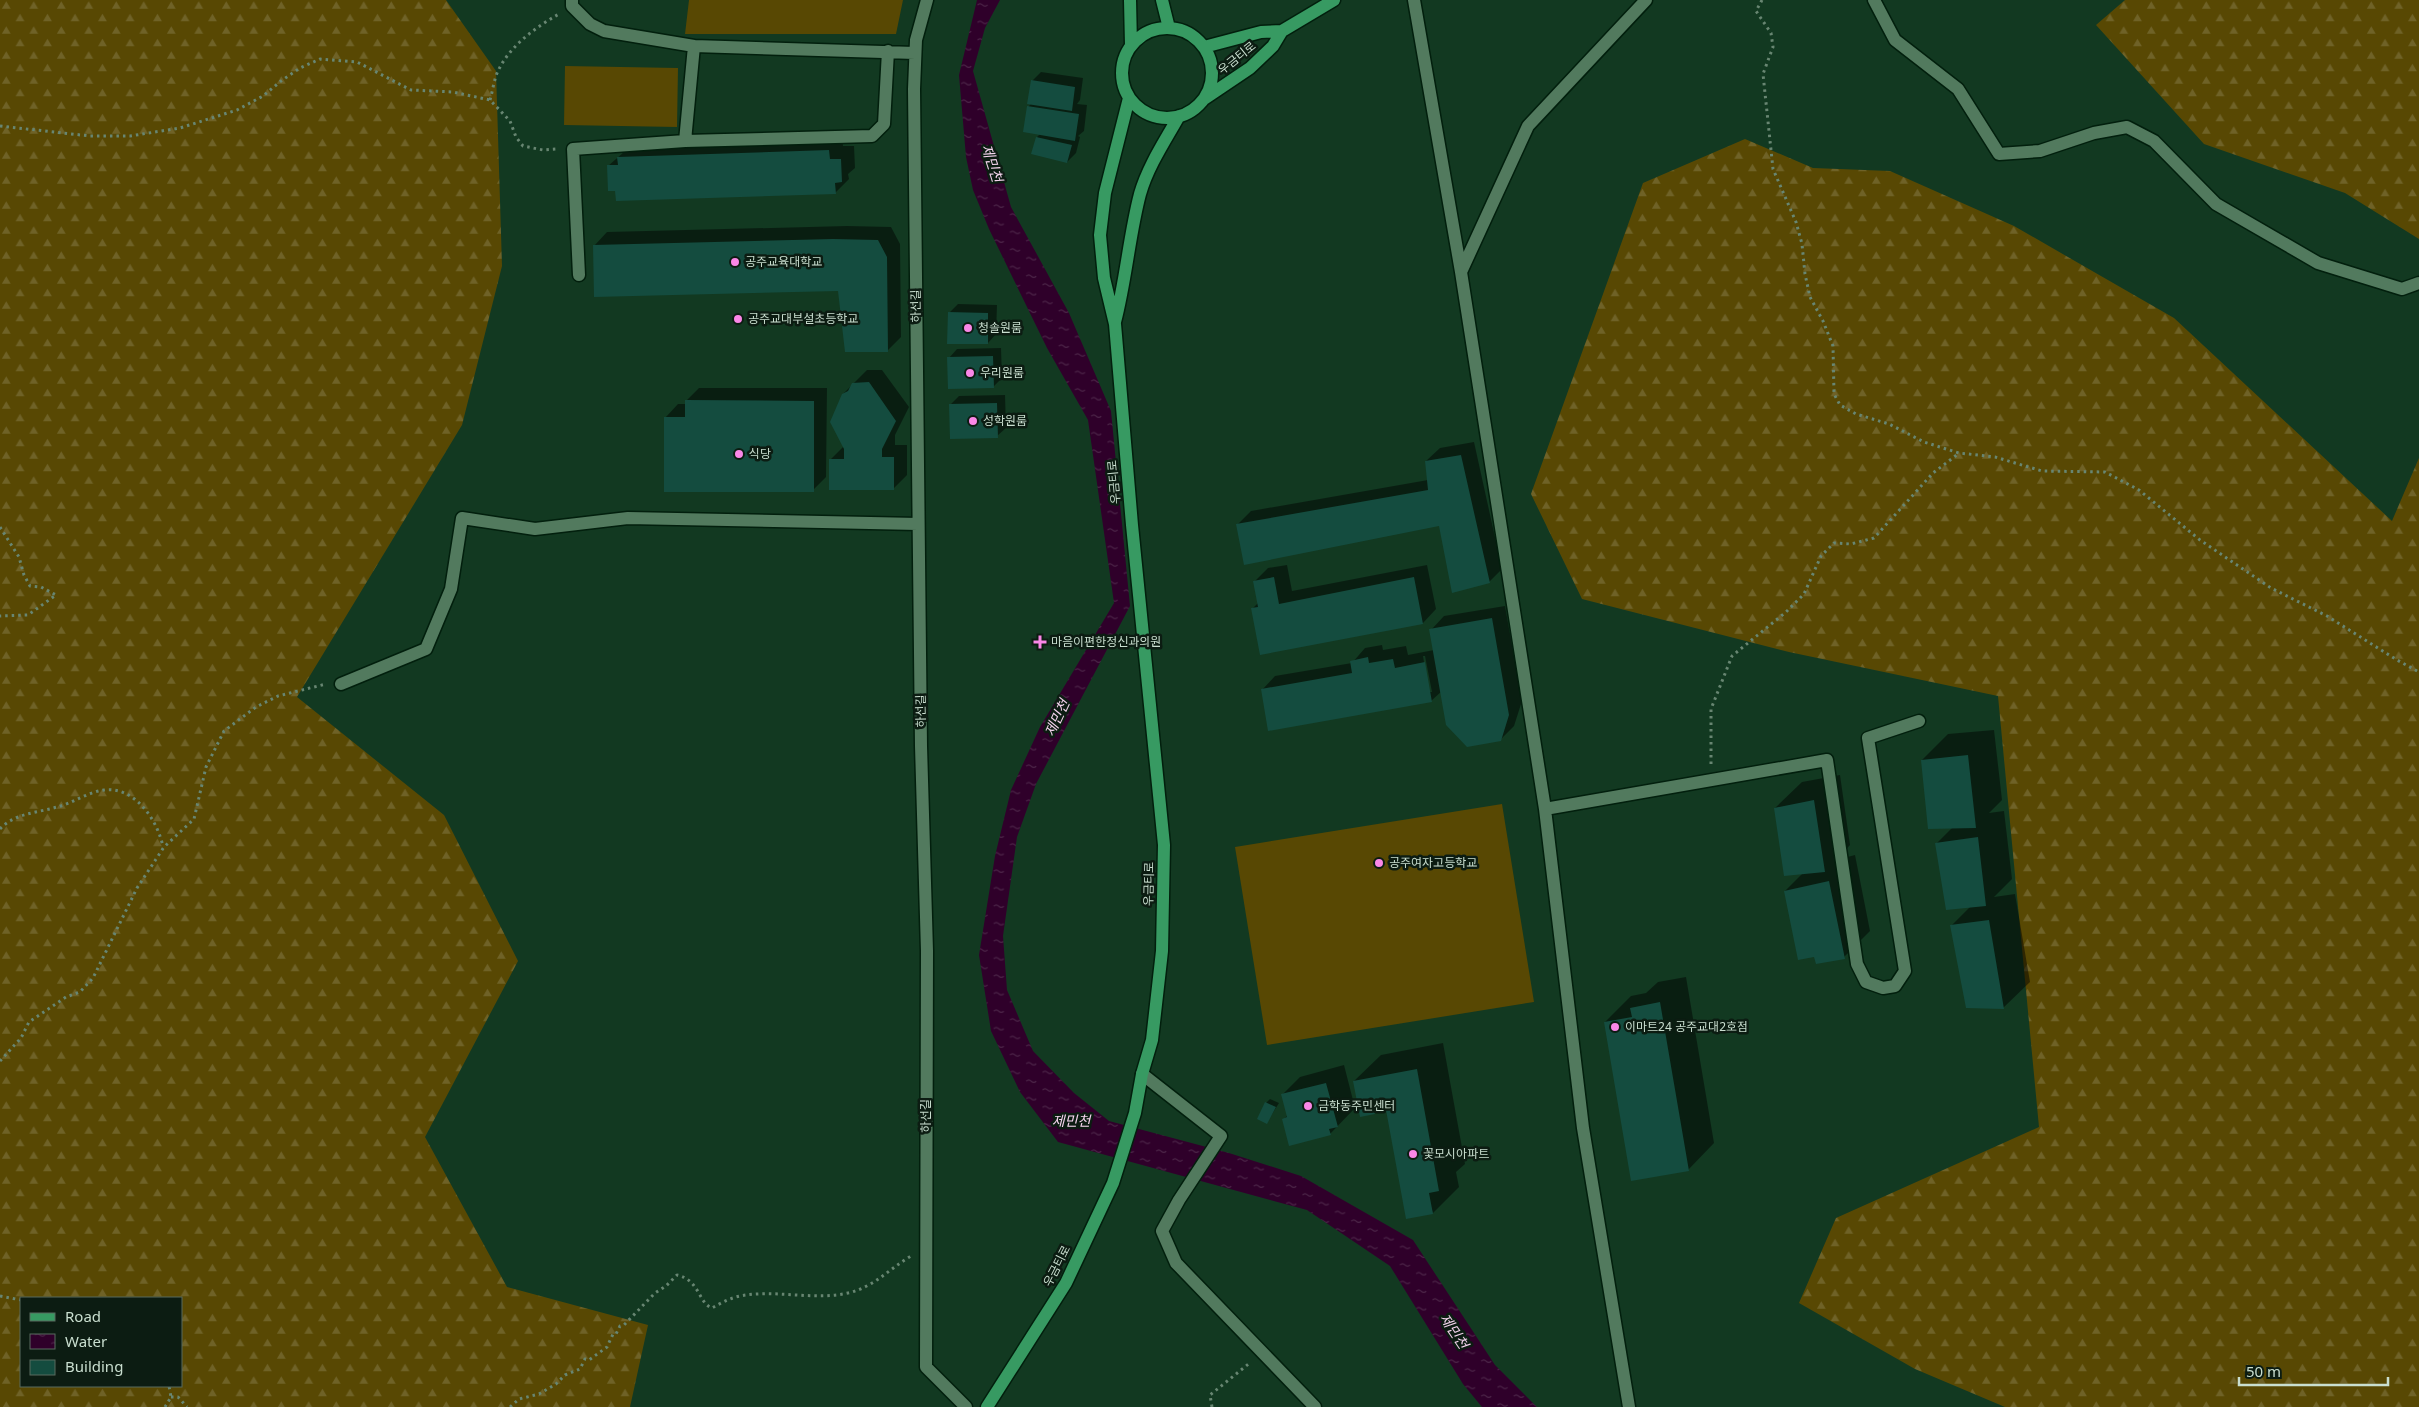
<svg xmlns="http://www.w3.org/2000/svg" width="2419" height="1407" font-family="'Noto Sans','Noto Sans KR',sans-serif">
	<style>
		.forest { fill: url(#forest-firs); fill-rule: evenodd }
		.pitch { fill: #584803 }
		.water { fill: url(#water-ripples) }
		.shadow { fill: #0007; fill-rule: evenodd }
		.building { fill: #144c3f }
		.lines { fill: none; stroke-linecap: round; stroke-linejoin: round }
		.minor-casing { stroke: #021f0d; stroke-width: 15 }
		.major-casing { stroke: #021f0d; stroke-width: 15 }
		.path { stroke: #688672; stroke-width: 3; stroke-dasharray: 2.5 4; stroke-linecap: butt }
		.minor { stroke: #527a5e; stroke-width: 12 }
		.major { stroke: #379a62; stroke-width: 12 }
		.poi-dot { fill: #fa87e7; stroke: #0c1c12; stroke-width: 2 }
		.labels { text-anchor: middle; stroke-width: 5; stroke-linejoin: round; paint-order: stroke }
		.street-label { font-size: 12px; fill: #c9decf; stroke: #0c1c12 }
		.poi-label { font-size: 12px; fill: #c9decf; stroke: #0c1c12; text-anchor: start }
		.water-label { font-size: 14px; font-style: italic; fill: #f6d5ef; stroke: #0c1c12 }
	</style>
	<defs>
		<pattern id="forest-firs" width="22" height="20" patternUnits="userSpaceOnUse" patternTransform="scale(1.25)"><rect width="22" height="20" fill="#584803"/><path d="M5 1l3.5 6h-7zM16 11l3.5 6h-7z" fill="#6f6227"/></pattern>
		<pattern id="water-ripples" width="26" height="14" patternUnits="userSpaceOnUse" patternTransform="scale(1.25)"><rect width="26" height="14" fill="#2f002a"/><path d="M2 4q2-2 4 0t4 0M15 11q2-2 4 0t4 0" fill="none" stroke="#4c2548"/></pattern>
	</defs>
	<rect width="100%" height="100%" fill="#123921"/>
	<!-- forest -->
	<path class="forest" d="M0,0h446l50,71 6,195 -40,159 -165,272 147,118 74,146 -93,176 82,150 141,38 -18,82h-630zM21,1298h160v88h-160z
		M2125,0h294v239l-74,-46 -141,-49 -108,-119z
		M1745,139l68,29 77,3 124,55 160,92 218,203 27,-63v949h-414l-90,-38 -116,-66 37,-85 203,-91 -41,-431 -209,-44 -207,-53 -51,-105 112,-311z"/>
	<!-- pitch -->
	<path class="pitch" d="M689,0h214l-7,34h-211z
		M565,66l113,2 -1,59 -113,-2z
		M1502,804l32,198 -267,43 -32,-198z"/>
	<!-- water -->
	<path class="water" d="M977,0h23l-15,28 -12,43 38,136 58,106 42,98 19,195 -94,178 -19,53 -14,99 4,54 26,61 41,42 35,28 120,32 72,23 112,64 82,125 42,42h-55l-19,-23 -73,-118 -83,-56 -249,-68 -38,-50 -29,-61 -12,-76 16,-99 16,-66 29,-63 74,-124 -26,-183 -41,-72 -58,-119 -16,-39 -7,-33 -7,-82z"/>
	<!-- shadow -->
	<path class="shadow" d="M1041,72l42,6 -3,22 -3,4 10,1 -3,26 -6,5 2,1 -4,16 -9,9 -30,-25 3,-3 -16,-3 5,-25 2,-2 1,-23z
		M842,137l1,9h11l1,22 -7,6 1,5 -14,14 -218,-4 -9,-23 24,-21z
		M847,226l44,1 9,17 1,93 -14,14 -48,-62 -245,-43 13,-14z
		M958,304l39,1 -1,29 -8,9 -39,-30z
		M1001,348l1,30 -9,9 -44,-29 8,-9z
		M867,370h15l27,37 -14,28v10h12v30l-14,14 -62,-30 13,-13 -1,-52z
		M699,388h128l-1,89 -13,13 -148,-72 13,-14h8v-3z
		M1005,395l1,33 -9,8 -47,-31 9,-9z
		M1474,442l28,127 -13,13 -49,-57h-203l14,-14 177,-31 -2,-19 14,-13z
		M1287,565l5,26 135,-26 9,44 -13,14 -171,-14 6,-6 -4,-21 14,-14z
		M1505,606l17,95 -8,25 -14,14 -58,-49 -11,10 -169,-11 13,-14 77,-13 13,-15 17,-3 1,5 23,-4 2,9 26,-5 -3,-20 13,-14zM1423,656h2l7,36h-3z
		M1994,730l8,70 -13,13 15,-2 8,68 -18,18 21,-3 15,88 -27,26 -52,-82 19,-19 -33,-64 16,-16 -31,-67 26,-26z
		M1840,775l10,70 -14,15 19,-5 15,76 -26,26 -59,-66 18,-18 -28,-65 27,-26z
		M1686,977l28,166 -26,27 -83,-148 26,-26 15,-3 12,-11z
		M1443,1043l22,121 -9,8 3,15 -26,26 -47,-112 -12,12 -20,-32 27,-26z
		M1344,1065l11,43 -25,26 -46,-15 4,-4 -6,-20 18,-18z
		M1270,1099l9,4 -12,19 -1,-19z"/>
	<!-- building -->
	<path class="building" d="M1031,80l44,7 -3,24 -45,-7z
		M1027,106l52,8 -4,27 -52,-9z
		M1036,137l36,8 -5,18 -36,-9z
		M829,150l1,9h11l1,23 -7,1 1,11 -220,7 -1,-10h-7l-1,-26h11l-1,-8z
		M833,239l45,1 9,17 1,95h-43l-7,-61 -244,6 -1,-52z
		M948,312l40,1v31h-41z
		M993,356l1,32 -46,1 -1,-32z
		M869,382l27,39 -14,28v8h12v33h-65v-31h15v-10l-14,-27 12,-28 6,-3 4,-8z
		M685,400l129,1v91h-150v-75h21z
		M997,403l1,35 -48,1 -1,-35z
		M1461,455l29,128 -38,10 -13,-67 -195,39 -8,-41 192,-34 -3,-29z
		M1274,577l5,27 135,-27 9,47 -163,31 -9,-47 7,-1 -5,-26z
		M1492,618l17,97 -8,26 -34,6 -21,-22 -17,-96z
		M1368,657l1,6 24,-4 2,9 30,-6 7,40 -164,29 -7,-42 91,-16 -2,-12z
		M1968,755l8,73 -48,1 -7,-69z
		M1814,800l11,72 -41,4 -10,-68z
		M1978,837l8,69 -40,4 -11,-67z
		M1829,881l16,78 -29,5 -2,-7 -16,3 -14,-69z
		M1989,920l15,89 -38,-1 -16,-83z
		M1660,1002l29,169 -58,10 -27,-159 28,-5 -2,-9z
		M1417,1069l22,122 -10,2 4,21 -27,5 -22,-120 -11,2 2,13 -15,3 -7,-36z
		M1326,1083l12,44 -9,2 2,6 -42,11 -7,-27 5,-2 -6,-23z
		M1265,1102l11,5 -9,17 -10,-5z"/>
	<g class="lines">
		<defs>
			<path id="minor" d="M572,0v6l18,18 14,7 90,15
				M927,0l-11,40 -2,49 7,657 6,205 -1,416 40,40
				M1414,0l47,272 84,537 38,319 46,279
				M1874,0l21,40 63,49 41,65 41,-3 54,-18 33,-6 27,14 62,63 102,59 84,26 17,-6
				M685,141l9,-95 221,7
				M1461,272l67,-146 118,-126
				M579,275l-6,-126 112,-8 187,-5 12,-12 4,-73
				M341,684l85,-35 25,-60 11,-71 73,11 93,-11 290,6
				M1545,809l282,-49 30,204 9,18 17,6 12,-2 10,-15 -37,-233 51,-17
				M1142,1074l79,62 -42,64 -17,31 14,32 139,144"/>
			<path id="major" d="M1130,0l1,45
				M1162,0l7,28
				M1122 73a45 45 0 1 1 90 0a45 45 0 1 1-90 0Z
				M1204,47l57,-15 21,-1
				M1204,99l46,-31 23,-22 9,-15 52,-31
				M1115,322c11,-42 14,-86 25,-128 8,-28 25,-53 39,-78
				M987,1407l79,-124 47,-100 22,-70 7,-39 10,-34 10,-89 2,-106 -32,-320 -17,-201 -11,-46 -4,-43 5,-42 24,-95"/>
		</defs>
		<!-- minor casing -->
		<use href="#minor" class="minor-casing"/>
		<!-- major casing -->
		<use href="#major" class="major-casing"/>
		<!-- path -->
		<path class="path" d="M1762,0l-6,11 15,22 2,14 -10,27 10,95 23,53 6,22 3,30 5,23 13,24 10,25 1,48 6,11 16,9 33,10 35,18 35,11 36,4 47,14 63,1 34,18 61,50 71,48 56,28 70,44 22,12
			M490,100c3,-10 4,-22 9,-31 12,-24 37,-42 60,-55
			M0,126l90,10h40l50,-8 57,-18 26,-14 18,-15 19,-13 20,-9 37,3 54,28 42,2 37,8 20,21 6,16 7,9 20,4 14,-1
			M0,527l19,30 5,18 6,11 11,1 15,8 -28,20 -28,1
			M1711,764v-55l21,-53 54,-44 18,-18 17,-38 13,-13 17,1 23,-6 59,-65 25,-19
			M0,829c15,-16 37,-16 57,-22 16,-4 31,-15 47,-17 31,-4 54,31 59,57
			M0,1061l21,-23 8,-16 37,-25 14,-5 13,-14 44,-90 27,-41 30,-28 12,-52 18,-36 32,-24 22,-11 48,-12
			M0,1296l21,4
			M171,1397h7l9,10
			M165,1407l6,-10 -2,-11
			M510,1407l9,-8 20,-5 17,-10 9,-9 15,-6 5,-10 4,1 18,-13 6,-13h3l4,-8 4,-1 31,-32 11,-7 11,-11c23,5 21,28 35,33 9,-5 18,-10 28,-12 36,-7 73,5 108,-3 26,-6 41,-24 63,-37
			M1212,1407l-2,-12 41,-33"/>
		<!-- minor -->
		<use href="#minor" class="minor"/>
		<!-- major -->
		<use href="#major" class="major"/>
	</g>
	<!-- markers -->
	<g class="poi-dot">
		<circle cx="735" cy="262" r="5"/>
		<circle cx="738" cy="319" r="5"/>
		<circle cx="968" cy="328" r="5"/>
		<circle cx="970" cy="373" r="5"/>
		<circle cx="973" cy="421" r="5"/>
		<circle cx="739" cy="454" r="5"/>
		<path d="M1037.5 634.5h5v5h5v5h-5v5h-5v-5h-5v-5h5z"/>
		<circle cx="1379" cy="863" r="5"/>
		<circle cx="1615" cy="1027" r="5"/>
		<circle cx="1308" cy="1106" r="5"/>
		<circle cx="1413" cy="1154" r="5"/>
	</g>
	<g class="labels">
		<!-- street labels -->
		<g class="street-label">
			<text transform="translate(1237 58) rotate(-39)" y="4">우금티로</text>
			<text transform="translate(916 306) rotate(-91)" y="4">하선길</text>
			<text transform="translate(1114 482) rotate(-95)" y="4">우금티로</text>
			<text transform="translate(921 711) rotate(-91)" y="4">하선길</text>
			<text transform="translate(1149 884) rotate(-89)" y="4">우금티로</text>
			<text transform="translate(926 1116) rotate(-90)" y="4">하선길</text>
			<text transform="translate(1057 1266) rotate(-63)" y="4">우금티로</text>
		</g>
		<!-- poi labels -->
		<g class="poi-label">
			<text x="745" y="266">공주교육대학교</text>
			<text x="748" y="323">공주교대부설초등학교</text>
			<text x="978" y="332">청솔원룸</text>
			<text x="980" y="377">우리원룸</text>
			<text x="983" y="425">성학원룸</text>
			<text x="749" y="458">식당</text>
			<text x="1051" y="646">마음이편한정신과의원</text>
			<text x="1389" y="867">공주여자고등학교</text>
			<text x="1625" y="1031">이마트24 공주교대2호점</text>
			<text x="1318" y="1110">금학동주민센터</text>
			<text x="1423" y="1158">꽃모시아파트</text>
		</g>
		<!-- water labels -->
		<g class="water-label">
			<text transform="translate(992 163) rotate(72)" y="5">제민천</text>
			<text transform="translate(1057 718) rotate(-65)" y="5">제민천</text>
			<text x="1071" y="1126">제민천</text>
			<text transform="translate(1454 1331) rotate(56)" y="5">제민천</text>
		</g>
	</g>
	<!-- legend -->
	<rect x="20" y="1297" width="162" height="90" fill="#0c1c12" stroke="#586a5e"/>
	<rect x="30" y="1313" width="25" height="8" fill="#379a62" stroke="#586a5e"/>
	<text x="65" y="1322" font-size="15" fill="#c9decf">Road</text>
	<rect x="30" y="1334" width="25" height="15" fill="url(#water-ripples)" stroke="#586a5e"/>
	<text x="65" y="1347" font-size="15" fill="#c9decf">Water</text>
	<rect x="30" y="1360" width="25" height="15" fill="#144c3f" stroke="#586a5e"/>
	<text x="65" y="1372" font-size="15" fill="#c9decf">Building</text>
	<!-- scale -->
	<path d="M2239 1377v8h149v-8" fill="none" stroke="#c9decf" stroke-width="2.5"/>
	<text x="2246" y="1377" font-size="15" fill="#c9decf" stroke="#0c1c12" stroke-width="4" paint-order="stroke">50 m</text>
</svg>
